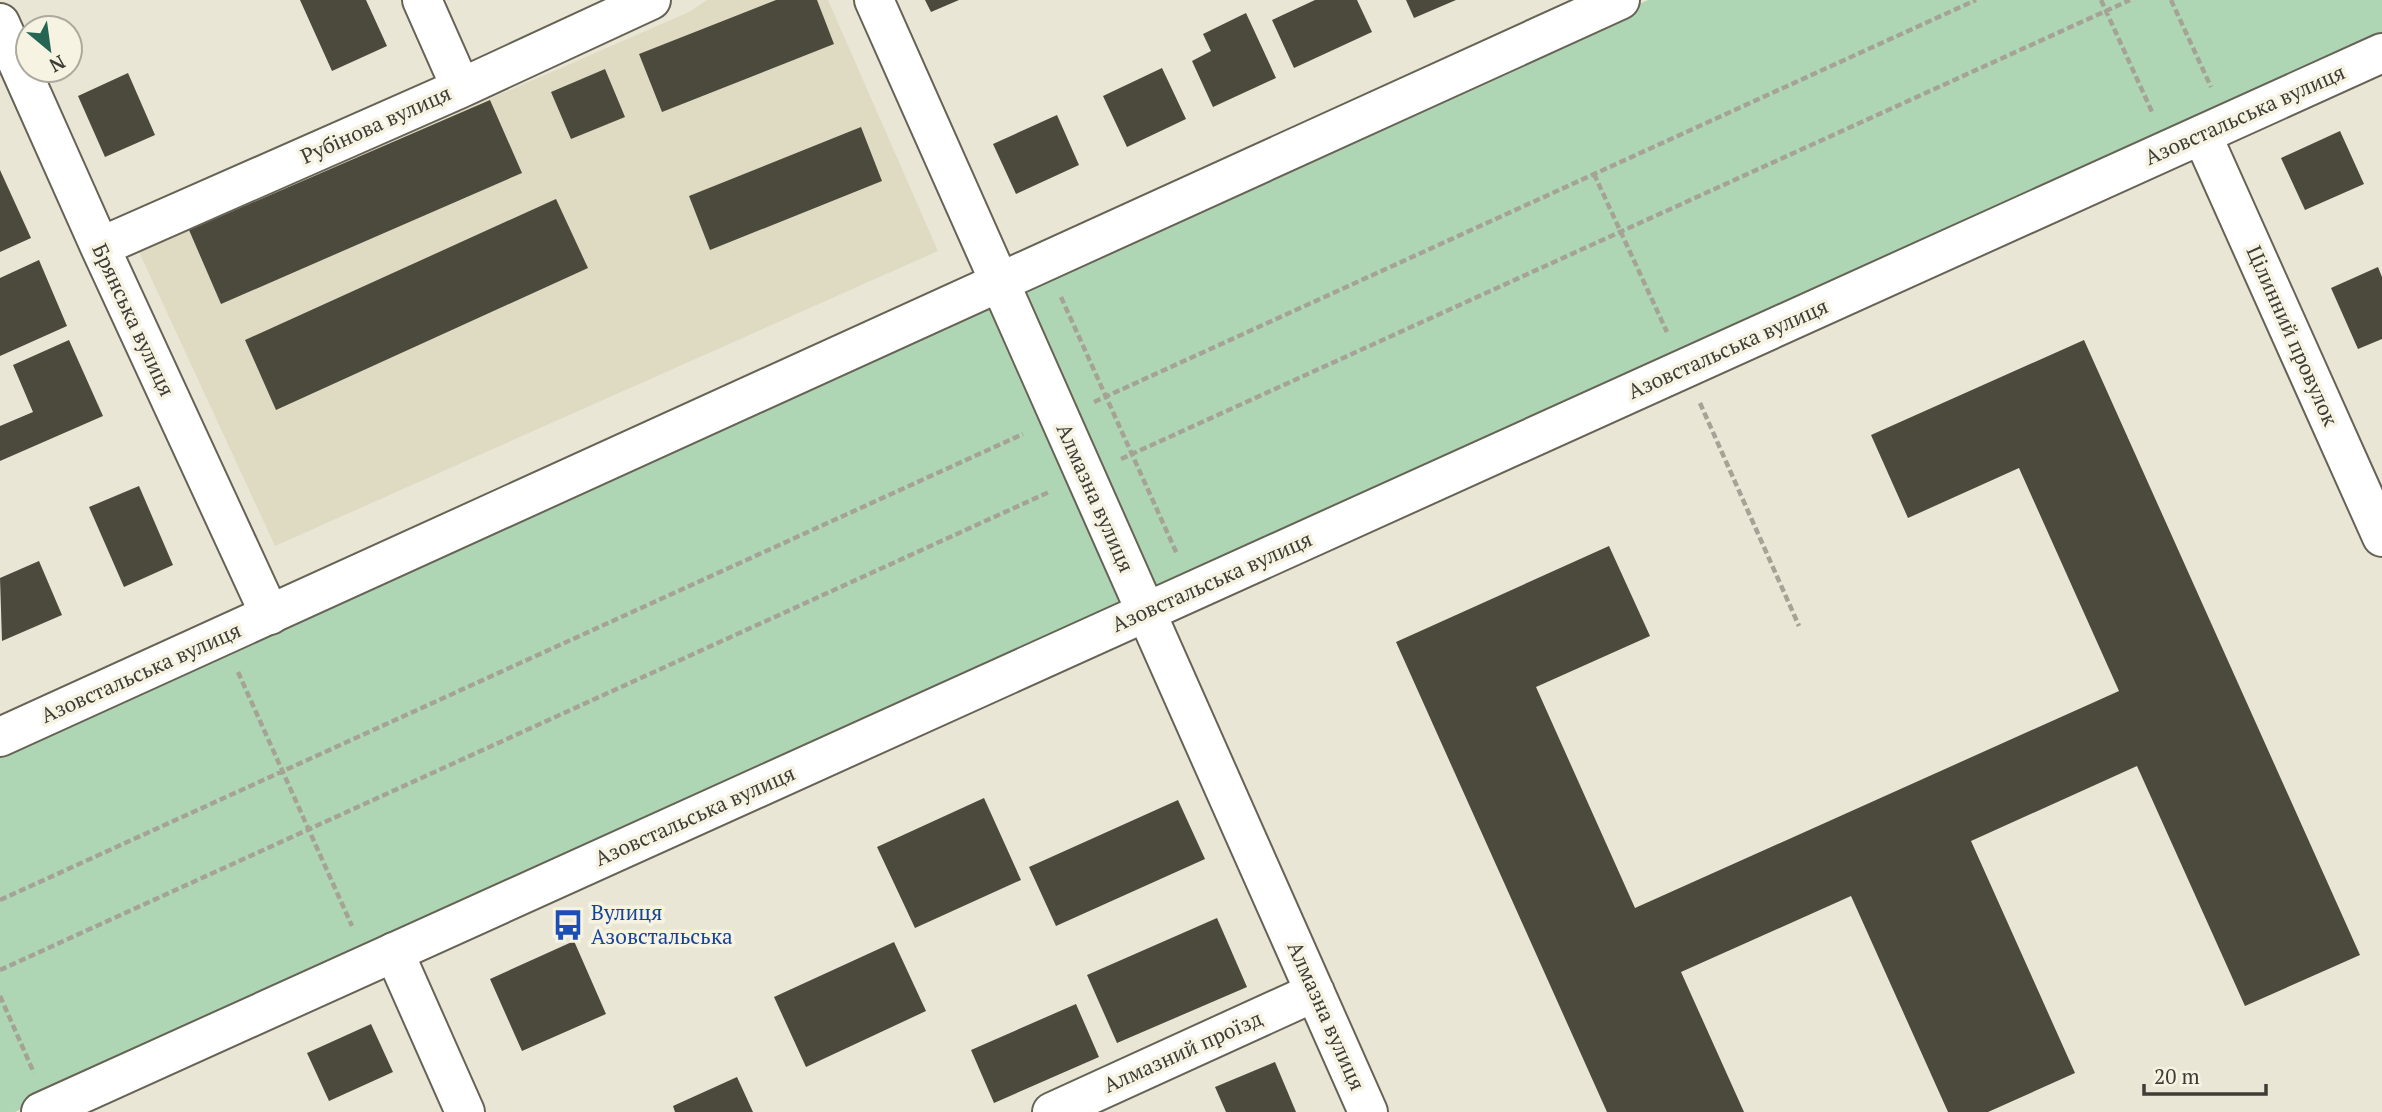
<svg xmlns="http://www.w3.org/2000/svg" width="2382" height="1112" font-family="'PT Serif',serif">
	<style>
		.built { fill: #dfdbc3 }
		.green { fill: #afd6b4 }
		.building { fill: #4c4a3c }
		.lines { fill: none; stroke-linecap: round; stroke-linejoin: round }
		.street-casing { stroke: #666355; stroke-width: 42 }
		.secondary-casing { stroke: #666355; stroke-width: 42 }
		.path { stroke: #a5a396; stroke-width: 4.5; stroke-dasharray: 7 3.5; stroke-linecap: butt }
		.street { stroke: #fff; stroke-width: 38 }
		.secondary { stroke: #fff; stroke-width: 38 }
		.labels { text-anchor: middle; stroke-width: 7; stroke-linejoin: round; paint-order: stroke }
		.street-label { font-size: 21px; fill: #3e3c36; stroke: #f6f3e2 }
		.transit-label { font-size: 21px; fill: #164399; stroke: #f6f3e2; text-anchor: start }
	</style>
	<rect width="100%" height="100%" fill="#e9e6d5"/>
	<!-- built -->
	<path class="built" d="M707,0h121l110,251 -663,295 -136,-294 550,-240z"/>
	<!-- green -->
	<path class="green" d="M1648,0h734v41l-2367,1071h-15v-361z"/>
	<!-- building -->
	<path class="building" d="M300,0h66l21,46 -55,25z
		M776,0h41l17,44 -172,68 -23,-58z
		M925,0h34l-28,12z
		M1315,0h42l15,32 -78,36 -22,-48z
		M1406,0h50l-42,18z
		M1246,13l30,65 -63,29 -21,-46 19,-10 -8,-17z
		M1162,68l24,51 -59,28 -24,-51z
		M605,69l20,48 -54,22 -20,-47z
		M128,73l27,62 -50,22 -27,-61z
		M490,100l32,73 -301,131 -32,-74z
		M1057,115l22,50 -63,29 -23,-50z
		M861,127l21,54 -172,69 -21,-54z
		M2340,131l24,53 -59,26 -24,-52z
		M0,170l31,68 -31,14z
		M556,199l32,69 -312,142 -31,-70z
		M39,260l28,66 -67,30v-78z
		M2378,267l4,10v62l-24,10 -27,-61z
		M69,340l34,76 -103,45v-35l33,-14 -20,-47z
		M2084,340l276,615 -115,51 -108,-240 -166,75 104,232 -87,39h-40l-97,-216 -170,76 63,140h-137l-211,-470 213,-96 41,90 -114,51 99,221 484,-217 -100,-223 -111,50 -37,-83z
		M139,486l34,79 -49,22 -35,-80z
		M39,561l23,54 -60,26 -2,-63z
		M984,798l37,82 -106,48 -38,-81z
		M1178,800l27,59 -149,67 -27,-59z
		M1217,918l30,69 -130,56 -30,-68z
		M574,941l32,73 -84,37 -32,-72z
		M894,942l32,69 -120,56 -32,-70z
		M1076,1004l23,53 -105,46 -23,-53z
		M371,1024l22,48 -64,29 -22,-48z
		M1275,1062l21,50h-70l-11,-25z
		M737,1077l16,35h-78l-2,-6z"/>
	<g class="lines">
		<defs>
			<path id="street" d="M422,0l39,88
				M874,0l126,283
				M0,23l100,224 170,368
				M2202,135l180,402
				M100,247l361,-159 190,-88
				M1146,612l222,500
				M394,952l71,160
				M1052,1112l263,-120"/>
			<path id="secondary" d="M1000,283l146,329
				M0,737l1620,-737
				M41,1112l2341,-1059"/>
		</defs>
		<!-- street casing -->
		<use href="#street" class="street-casing"/>
		<!-- secondary casing -->
		<use href="#secondary" class="secondary-casing"/>
		<!-- path -->
		<path class="path" d="M2101,0l52,114
			M2171,0l40,87
			M1594,174l73,158
			M1061,297l116,257
			M1094,402l882,-402
			M1700,403l99,223
			M1121,459l1009,-459
			M238,672l114,254
			M0,900l1023,-466
			M0,970l1049,-478
			M0,996l34,77"/>
		<!-- street -->
		<use href="#street" class="street"/>
		<!-- secondary -->
		<use href="#secondary" class="secondary"/>
	</g>
	<!-- icons -->
	<defs>
		<symbol id="bus-bare" viewBox="-9 -9 18 18"><path d="M-5-6H5V4H4V6H2V4H-2V6H-4V4H-5ZM-3.5-4V0h7V-4ZM-3.5 1.2v1.5H-2V1.2ZM2 1.2v1.5H3.5V1.2Z" fill="#1a4fb4" stroke="#f6f3e2" stroke-width="2.5" paint-order="stroke"/></symbol>
	</defs>
	<g fill-rule="evenodd">
		<use href="#bus-bare" x="546" y="903" width="44" height="44"/>
	</g>
	<g class="labels">
		<!-- street labels -->
		<g class="street-label">
			<text transform="translate(2245 115) rotate(-24)" y="7">Азовстальська вулиця</text>
			<text transform="translate(376 125) rotate(-24)" y="7">Рубінова вулиця</text>
			<text transform="translate(133 320) rotate(65)" y="7">Брянська вулиця</text>
			<text transform="translate(2292 336) rotate(66)" y="7">Цілинний провулок</text>
			<text transform="translate(1728 349) rotate(-24)" y="7">Азовстальська вулиця</text>
			<text transform="translate(1095 498) rotate(66)" y="7">Алмазна вулиця</text>
			<text transform="translate(1212 582) rotate(-24)" y="7">Азовстальська вулиця</text>
			<text transform="translate(141 673) rotate(-24)" y="7">Азовстальська вулиця</text>
			<text transform="translate(695 816) rotate(-24)" y="7">Азовстальська вулиця</text>
			<text transform="translate(1326 1016) rotate(66)" y="7">Алмазна вулиця</text>
			<text transform="translate(1183 1052) rotate(-24)" y="7">Алмазний проїзд</text>
		</g>
		<!-- transit labels -->
		<g class="transit-label">
			<text x="591" y="920">Вулиця<tspan x="591" dy="24">Азовстальська</tspan></text>
		</g>
	</g>
	<!-- north arrow -->
	<g transform="translate(49 49) rotate(151)"><circle r="33" fill="#f6f3e2" stroke="#acaa9d" stroke-width="2"/>
	<path d="M0-5L12 26L0 18L-12 26Z" fill="#246554"/>
	<text y="-10" font-size="19" font-weight="bold" text-anchor="middle" fill="#3e3c36">N</text>
	</g>
	<!-- scale -->
	<path d="M2144 1084v10h122v-10" fill="none" stroke="#3e3c36" stroke-width="3.5"/>
	<text x="2154" y="1084" font-size="21" fill="#3e3c36" stroke="#f6f3e2" stroke-width="5" paint-order="stroke">20 m</text>
</svg>
